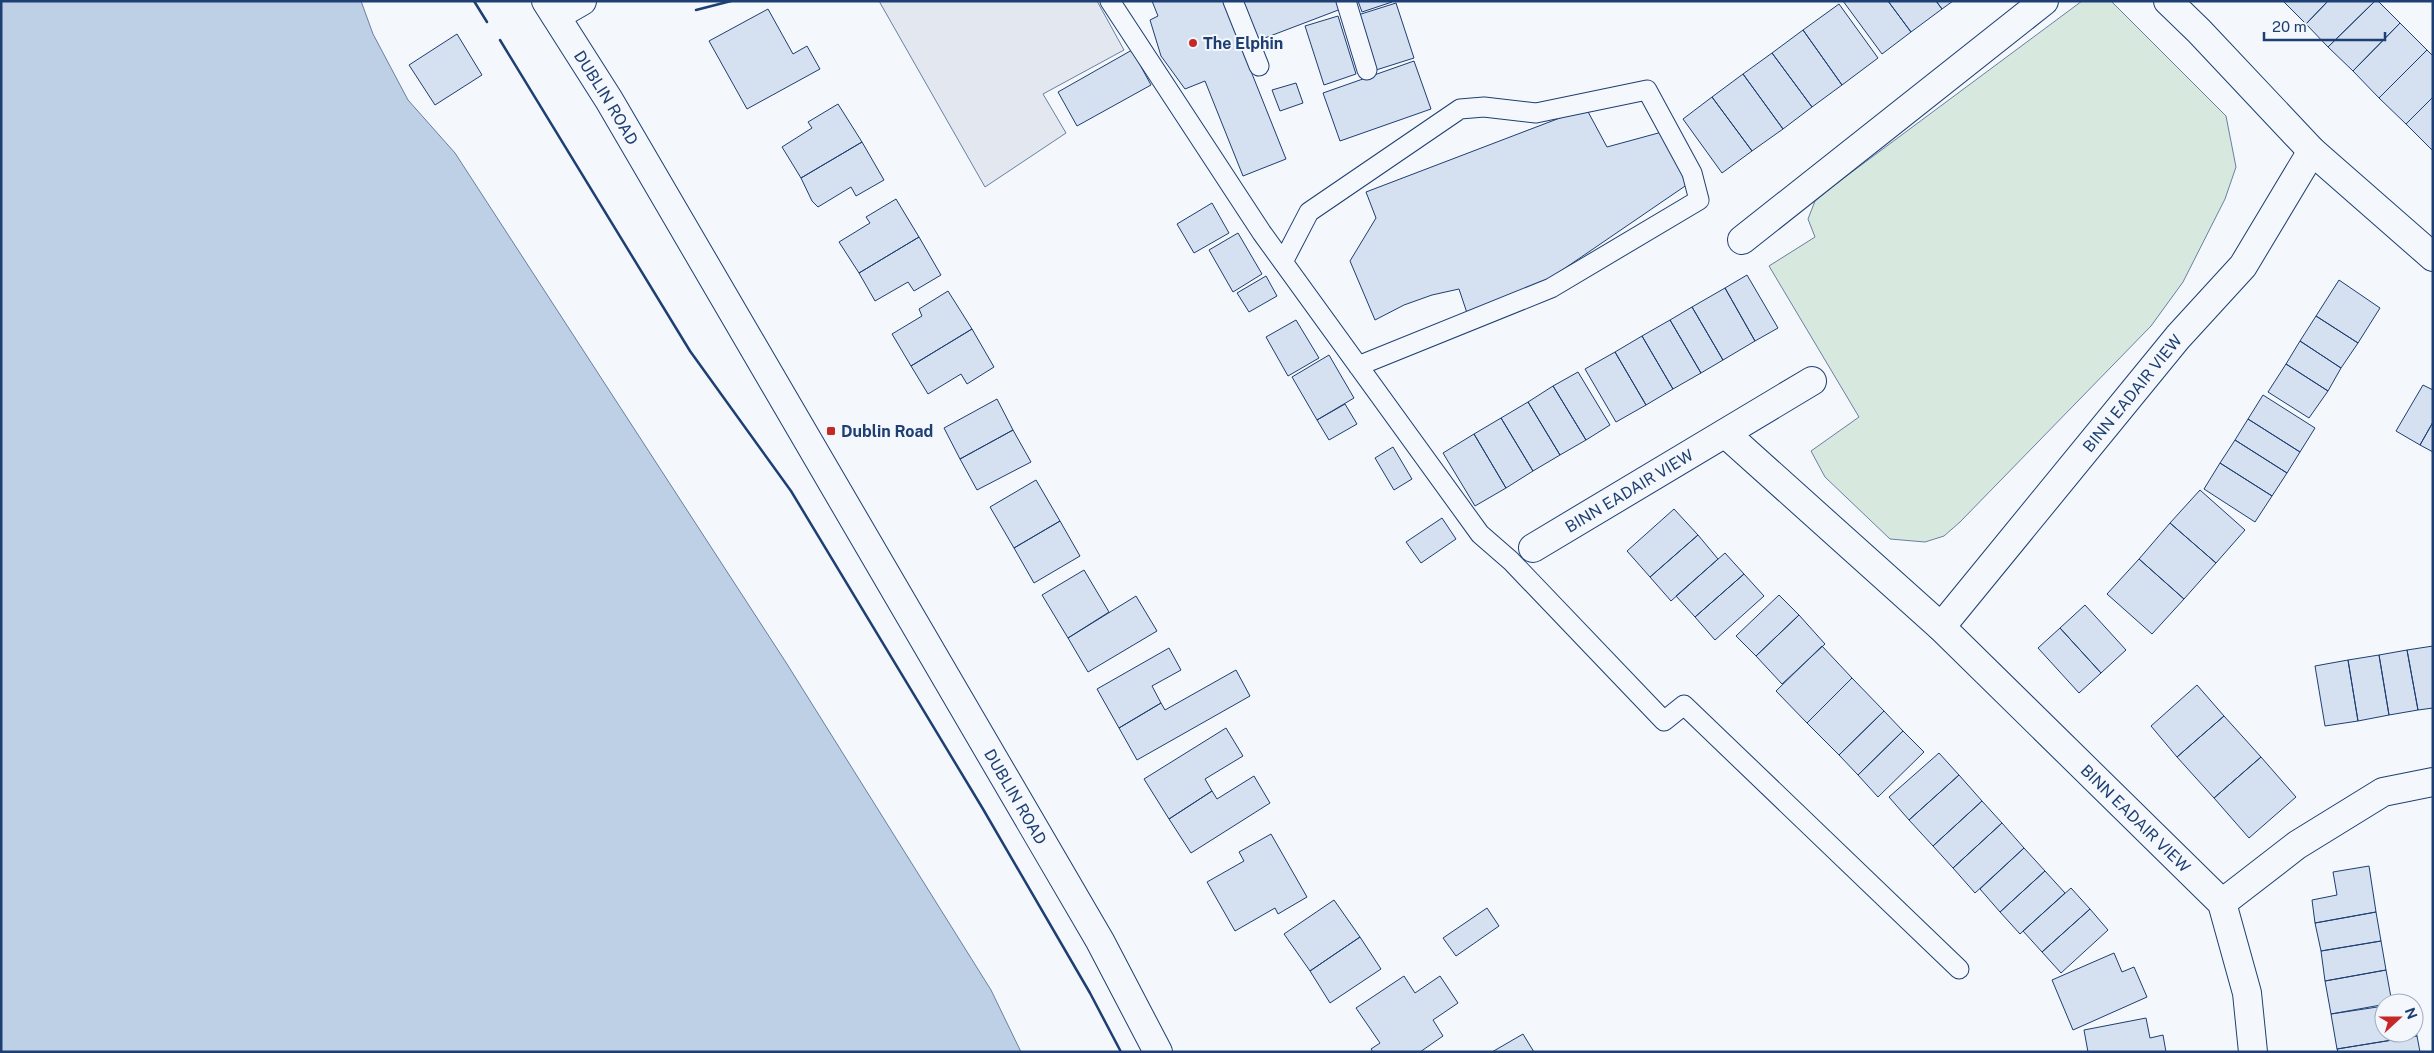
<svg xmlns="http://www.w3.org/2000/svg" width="2434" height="1053" font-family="'Public Sans',sans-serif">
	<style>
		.green { fill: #d7e8df; stroke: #687fa3 }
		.parking { fill: #e3e8f0; stroke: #687fa3 }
		.water { fill: #bed0e5; stroke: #687fa3 }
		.building { fill: #d5e0f0; stroke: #1d3f73 }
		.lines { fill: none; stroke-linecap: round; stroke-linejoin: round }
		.lane-casing { stroke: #1d3f73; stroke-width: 21 }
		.street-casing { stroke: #1d3f73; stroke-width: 30 }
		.secondary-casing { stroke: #1d3f73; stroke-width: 30 }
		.lane { stroke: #f4f7fb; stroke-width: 19 }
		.street { stroke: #f4f7fb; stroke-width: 28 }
		.secondary { stroke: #f4f7fb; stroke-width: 28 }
		.wall { stroke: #1d3f73; stroke-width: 2.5 }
		.poi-dot { fill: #c62828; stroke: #f4f7fb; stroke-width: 2 }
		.labels { text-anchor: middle; stroke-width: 4; stroke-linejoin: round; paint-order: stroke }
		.poi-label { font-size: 16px; font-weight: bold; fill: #1d3f73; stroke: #f4f7fb; text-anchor: start }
		.street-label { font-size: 16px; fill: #1d3f73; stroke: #f4f7fb }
	</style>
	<rect width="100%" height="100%" fill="#f4f7fb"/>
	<!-- green -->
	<path class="green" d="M2082,1h29l115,115 10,51 -11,32 -42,83 -32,44 -191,196 -16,14 -19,6 -35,-3 -65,-62 -14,-26 48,-34 -90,-151 46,-29 -7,-18 7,-18 18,-15z"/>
	<!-- parking -->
	<path class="parking" d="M879,1h218l27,49 -81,44 23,39 -81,54z"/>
	<!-- water -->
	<path class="water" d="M1,1h360l12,33 35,66 47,53 332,511 204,326 30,62h-1020z"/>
	<!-- building -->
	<path class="building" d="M1152,1h71l63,158 -43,17 -38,-95 -20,8 -24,-33 -11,-36 8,-4z
		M1242,1h96l3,8 -84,32z
		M1358,1h34v1l-30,10z
		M1843,1h45l23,31 -29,22z
		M1888,1h48l6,8 -31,23z
		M1936,1h17l-11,8z
		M2283,1h45l-22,23z
		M2328,1h47l-47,46 -22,-23z
		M2375,1h3l22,22 -47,48 -25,-24z
		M1396,3l18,55 -38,12 -18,-55z
		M1839,4l39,54 -36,27 -39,-55z
		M768,9l25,45 14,-8 13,23 -73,40 -38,-68z
		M1338,16l18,58 -32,11 -19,-59z
		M2400,23l27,27 -48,48 -26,-27z
		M1803,30l39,55 -30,22 -40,-54z
		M457,34l25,41 -47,30 -26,-40z
		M1132,50l19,35 -74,41 -19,-34z
		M2427,50l6,6v41l-27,27 -27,-26z
		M1772,53l40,54 -29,22 -40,-55z
		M1414,61l17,48 -91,32 -17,-48z
		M1743,74l40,55 -31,22 -40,-54z
		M1296,83l7,20 -23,8 -8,-21z
		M1712,97l40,54 -30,22 -39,-54z
		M2433,97v54l-27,-27z
		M838,104l24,38 -61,36 -19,-31 30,-19 -4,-6z
		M1586,108l21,39 55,-15 29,50 -155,106 -69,25 -8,-24 -27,6 -28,10 -29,15 -25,-59 26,-43 -10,-26z
		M862,142l22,38 -28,16 -5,-9 -33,20 -6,-6 -11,-23z
		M896,199l23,38 -60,36 -20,-31 31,-19 -4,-6z
		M1212,203l17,30 -35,20 -17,-29z
		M1238,233l24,41 -29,18 -24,-42z
		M919,237l22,38 -27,16 -6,-9 -33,19 -16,-28z
		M1747,275l31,53 -23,13 -30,-53z
		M1266,276l11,20 -28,16 -12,-19z
		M2339,280l41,28 -22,35 -42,-27z
		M1725,288l30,53 -32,19 -31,-53z
		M948,291l24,38 -61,37 -19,-32 30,-18 -3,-7z
		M1692,307l31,53 -22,13 -31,-53z
		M2316,316l42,27 -17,25 -41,-27z
		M1296,320l23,38 -31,18 -22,-39z
		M1670,320l31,53 -28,16 -31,-53z
		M972,329l22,38 -27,17 -6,-10 -33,20 -17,-28z
		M1642,336l31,53 -27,16 -31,-53z
		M2300,341l41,27 -13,23 -42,-27z
		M1615,352l31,53 -30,17 -31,-53z
		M1329,355l25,43 -37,22 -25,-43z
		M2286,364l42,27 -19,27 -41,-26z
		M1578,372l32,53 -24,15 -33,-54z
		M2423,385l10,5v32l-13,23 -24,-14z
		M1553,386l33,54 -26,15 -32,-53z
		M2263,395l52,33 -15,24 -52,-33z
		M997,399l16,31 -53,29 -16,-31z
		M1528,402l32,53 -27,16 -32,-53z
		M1345,404l12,20 -28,16 -12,-20z
		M1501,418l32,53 -27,17 -32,-54z
		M2248,419l52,33 -13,21 -52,-33z
		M2433,422v30l-13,-7z
		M1013,430l18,32 -54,28 -17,-31z
		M1474,434l32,54 -31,18 -32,-53z
		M2235,440l52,33 -15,23 -52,-33z
		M1393,447l19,32 -18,11 -19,-32z
		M2220,463l52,33 -17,26 -51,-33z
		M1036,480l24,41 -46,27 -24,-41z
		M2200,490l45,40 -29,33 -46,-40z
		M1674,509l24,26 -48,42 -23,-26z
		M1442,518l14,21 -35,24 -15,-21z
		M1060,521l20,35 -46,27 -20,-35z
		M2170,523l46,40 -32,36 -45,-40z
		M1698,535l20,24 -47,42 -21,-24z
		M1725,553l19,21 -49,43 -19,-21z
		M2139,559l45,40 -32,35 -45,-40z
		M1084,570l25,42 -41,26 -26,-43z
		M1744,574l20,22 -49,44 -20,-23z
		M1779,595l20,20 -43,41 -20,-20z
		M1136,596l21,35 -69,41 -20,-34z
		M2085,605l41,45 -25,23 -41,-45z
		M1799,615l26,29 -43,40 -26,-28z
		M2060,628l41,45 -22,20 -41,-45z
		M1822,646l30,32 -45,45 -31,-32z
		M2433,646v62l-15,2 -11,-60z
		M1169,648l12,22 -29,16 9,17 -42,25 -22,-39z
		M2407,650l11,60 -29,5 -10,-60z
		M2379,655l10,60 -31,6 -10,-61z
		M2348,660l10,61 -33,5 -10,-60z
		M1236,670l14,26 -113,64 -18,-32 42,-25 4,7z
		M1852,678l32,33 -45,44 -32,-32z
		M2197,685l27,31 -47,41 -26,-31z
		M1884,711l19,20 -45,44 -19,-20z
		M2224,716l37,41 -47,41 -37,-41z
		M1226,728l17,28 -38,23 7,12 -43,28 -25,-40z
		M1903,731l21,21 -46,45 -20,-22z
		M1939,753l20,22 -50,45 -20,-23z
		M2261,757l35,40 -47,41 -35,-40z
		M1959,775l23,26 -49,45 -24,-26z
		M1254,776l16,27 -79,50 -22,-34 43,-28 5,8z
		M1982,801l20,22 -49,45 -20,-22z
		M2002,823l22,25 -49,45 -22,-25z
		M1271,834l36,63 -29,17 -3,-6 -40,23 -28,-49 37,-21 -5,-9z
		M2024,848l21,23 -45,41 -20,-23z
		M2369,866l7,46 -61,11 -3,-23 25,-5 -4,-23z
		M2045,871l20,22 -45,41 -20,-22z
		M2071,888l19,21 -48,43 -19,-21z
		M1334,900l26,37 -50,34 -26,-37z
		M1487,908l12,18 -43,30 -13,-18z
		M2090,909l18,21 -47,43 -19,-21z
		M2376,912l5,29 -60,10 -6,-28z
		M1360,937l21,32 -51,34 -20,-32z
		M2381,941l5,29 -61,11 -4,-30z
		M2114,953l8,19 12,-5 13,30 -74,33 -21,-50z
		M2386,970l6,33 -61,11 -6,-33z
		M1404,976l11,17 25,-17 18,27 -25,17 10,16 -23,16h-47l-2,-3 9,-6 -24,-35z
		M2384,1006v27h30v-16l3,19 -80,13 -6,-35z
		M2146,1018l4,20 13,-3 3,17h-78l-4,-22z
		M1523,1034l11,18h-42z
		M2417,1036l3,16h-82l-1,-3z"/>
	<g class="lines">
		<defs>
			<path id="lane" d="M1110,1l152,232 218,301 31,27 153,160 20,-16 275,264
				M1233,1l26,65
				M1346,1l21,69
				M1283,262l26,-50 151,-103 24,-2 52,6 111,-23 45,83 7,27 -148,88 -193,78"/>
			<g id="street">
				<path d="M2168,1l31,30 113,120 121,106"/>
				<path d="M1742,240l302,-239"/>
				<path id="s1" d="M1726,434l215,193 281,276 25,90 6,59"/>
				<path id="s2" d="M1533,548l279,-167"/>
				<path id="s3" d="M1941,627l237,-290 65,-71 69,-115"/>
				<path d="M2222,903l75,-58 86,-53 50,-10"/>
			</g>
			<g id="secondary">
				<path id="s4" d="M546,1l63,99 491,841 58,111"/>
				<path d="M556,16l26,-15"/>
			</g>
		</defs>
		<!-- lane casing -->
		<use href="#lane" class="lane-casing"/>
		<!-- street casing -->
		<use href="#street" class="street-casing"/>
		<!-- secondary casing -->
		<use href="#secondary" class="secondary-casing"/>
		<!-- lane -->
		<use href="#lane" class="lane"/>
		<!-- street -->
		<use href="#street" class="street"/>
		<!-- secondary -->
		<use href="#secondary" class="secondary"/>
		<!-- wall -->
		<path class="wall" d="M474,1l13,21
			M696,10l35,-9
			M500,40l190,311 101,140 192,318 107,184 31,59"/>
	</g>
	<!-- markers -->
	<g class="poi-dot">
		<circle cx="1193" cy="43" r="5"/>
		<rect x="826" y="426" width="10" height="10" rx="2.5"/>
	</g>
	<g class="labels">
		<!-- poi labels -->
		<g class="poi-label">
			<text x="1203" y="49">The Elphin</text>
			<text x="841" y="437">Dublin Road</text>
		</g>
		<!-- street labels -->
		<g class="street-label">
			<text dy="6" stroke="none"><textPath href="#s4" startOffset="114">DUBLIN ROAD</textPath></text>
			<text dy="6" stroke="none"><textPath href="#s3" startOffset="302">BINN EADAIR VIEW</textPath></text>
			<text dy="6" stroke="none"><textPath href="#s2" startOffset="112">BINN EADAIR VIEW</textPath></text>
			<text dy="6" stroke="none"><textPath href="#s4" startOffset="924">DUBLIN ROAD</textPath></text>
			<text dy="6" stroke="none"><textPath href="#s1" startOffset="562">BINN EADAIR VIEW</textPath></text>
		</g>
	</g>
	<!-- border -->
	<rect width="2434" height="1053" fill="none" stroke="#1d3f73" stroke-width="5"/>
	<!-- north arrow -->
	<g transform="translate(2399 1018) rotate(69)"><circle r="24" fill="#f4f7fb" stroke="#9eadc5"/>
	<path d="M0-4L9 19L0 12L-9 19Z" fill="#c62828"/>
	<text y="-8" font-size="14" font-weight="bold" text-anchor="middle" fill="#1d3f73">N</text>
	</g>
	<!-- scale -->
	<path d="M2264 32v8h121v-8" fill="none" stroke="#1d3f73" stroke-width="2.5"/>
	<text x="2272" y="32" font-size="15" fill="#1d3f73" stroke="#f4f7fb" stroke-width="4" paint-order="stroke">20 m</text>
</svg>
